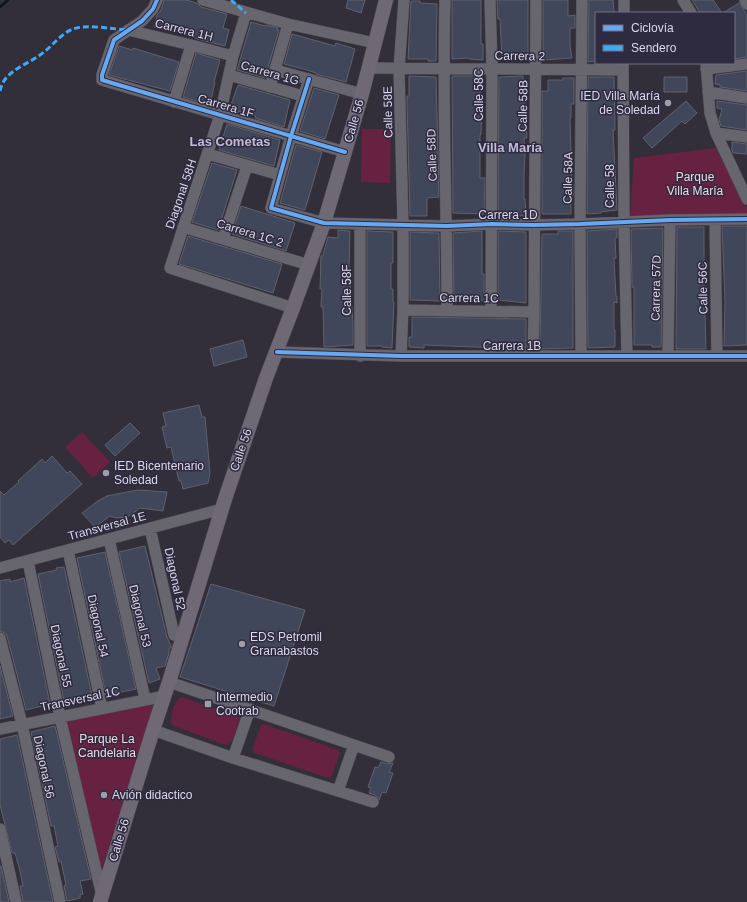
<svg xmlns="http://www.w3.org/2000/svg" width="747" height="902" font-family="Helvetica,sans-serif">
	<style>
		.green { fill: #682241 }
		.lines { fill: none; stroke-linecap: round; stroke-linejoin: round }
		.stream { stroke: #0a171e; stroke-width: 2.5 }
		.building { fill: #41475a; stroke: #5f616b }
		.minor-casing { stroke: #4d4a55; stroke-width: 12 }
		.major-casing { stroke: #4d4a55; stroke-width: 15 }
		.minor { stroke: #67656e; stroke-width: 11 }
		.major { stroke: #6e6975; stroke-width: 14 }
		.quiet { stroke: #3fa9f5; stroke-width: 3; stroke-dasharray: 6 3; stroke-linecap: butt }
		.cycleway-casing { stroke: #2e2a40; stroke-width: 6 }
		.cycleway { stroke: #66a8f1; stroke-width: 4 }
		.poi-dot { fill: #a09dab; stroke: #2e2a40; stroke-width: 1.5 }
		.labels { text-anchor: middle; stroke-width: 3; stroke-linejoin: round; paint-order: stroke }
		.street-label { font-size: 12px; fill: #dbd8e7; stroke: #2e2a40 }
		.poi-label { font-size: 12px; fill: #dbd8e7; stroke: #2e2a40; text-anchor: start }
		.park-label { font-size: 12px; fill: #f1d7df; stroke: #2e2a40 }
		.neighbourhood-label { font-size: 13px; font-weight: bold; fill: #c0bcd8; stroke: #2e2a40 }
	</style>
	<rect width="100%" height="100%" fill="#322f3b"/>
	<!-- green -->
	<path class="green" d="M362,129h29l-1,54 -29,-1z
		M716,148l31,60v8l-117,1 4,-59z
		M82,432l28,30 -17,16 -28,-31z
		M182,697l56,20 2,2 -8,22 -6,4 -52,-19 -3,-3c0,-9 3,-23 11,-26z
		M158,700l-57,170 -34,-150z
		M264,724l74,26 2,3 -9,24h-6l-70,-24 -3,-3 9,-25z"/>
	<g class="lines">
		<!-- stream -->
		<path class="stream" d="M0,7l8,-7"/>
	</g>
	<!-- building -->
	<path class="building" d="M164,0h22l11,3 4,4 26,7 -4,14 6,2 -4,16 -28,-7 -1,-1 -21,-7v1l-21,-5 3,-12 4,-5z
		M348,0h17l-4,13 -15,-5z
		M452,0h29v44h2v16l-14,-1v-1l-17,1z
		M497,0h31v59h-26l-2,-40h-2z
		M543,0h25v16l7,-1v13h-5v18l2,12 -29,2z
		M589,0h24l1,13h-18v48l-8,1z
		M692,0h21l9,13h-22z
		M411,1h9v2l17,1 -1,57h-8v-2h-20z
		M739,3l8,12v42l-13,2v-46h-11z
		M251,22l14,4 1,-1 12,3 -1,2h2l-14,48 -28,-8z
		M292,34l43,12 1,-3 19,6 -9,33 -30,-8v-1l-9,-3 -23,-6z
		M119,46l13,4 1,-2 46,14 -9,29 -61,-16z
		M196,53l24,7 -6,22h1l-5,23 -27,-8z
		M747,71v20l-27,-4v-2l-5,-1 1,-9z
		M409,76l27,1 3,120 -12,1v18h-17l-3,-114v-6h2z
		M452,76h29v15h-1l2,15 -1,29h-1v43h5l-1,36 -31,-1z
		M523,76l4,62h-3l1,16 -1,21v24h1l1,17 -22,-1v2h-6l1,-140z
		M588,77h26l1,53h-2l4,80 -16,2v1l-14,1z
		M664,77h23v15h-23z
		M563,78h11v26h-3v14l-1,1 2,65h1v12h-2v18h-29v-123h6v-11h15z
		M238,85l52,15 -6,27 -29,-9 1,-2 -18,-5v2l-9,-3z
		M314,88l25,7 -14,44 -25,-8z
		M686,101l11,12 -12,11 -3,-3 -30,27 -9,-10z
		M717,101l30,4v25l-26,-4 -2,-6 3,-11 -5,-1z
		M227,124l53,16 -6,26 -55,-16z
		M732,142l15,2v10l-14,-1 -1,-3z
		M296,145l26,7 -17,58 -25,-7z
		M212,163l25,7 -19,60 -26,-8z
		M241,206l54,17 -9,28 -54,-17z
		M722,226h25v119l-23,1 1,-44z
		M677,227h27v86h1l1,36h-30z
		M663,228l-2,119h-9v-2h-18v-58h-2l-1,-58z
		M617,229v9h-2l1,20h-2l2,38h1v7l-3,-1v28h1v17l-27,1 -1,-117z
		M338,230l12,1 -1,37 4,56v21l-29,2 -1,-40h-2l1,-18h-2l1,-33 2,-1 5,-18 10,1z
		M367,231l26,1v31h-2v26h2v13h1l-2,46 -10,-1v-1h-15z
		M482,231v43h2v27h-30l-1,-68z
		M498,231l28,1v71l-28,-3z
		M558,231h15v117l-33,1 2,-115h16z
		M410,232l29,1 1,68 -30,-1z
		M188,236l94,28 -9,29 -94,-29z
		M412,317l114,2v30l-102,-4v3l-15,-1v-10h3z
		M243,340l4,17 -33,9 -4,-17z
		M199,405l3,12h3l5,56 -2,10 -25,6 -2,-8h-2l-8,-34 -4,1 -5,-21 4,-1 -3,-13z
		M130,423l10,10 -25,23 -10,-11z
		M52,456l15,17 3,-2 12,13 -69,61 -4,-5 -4,3 -5,-6v-46l4,4 15,-13 -1,-1 24,-22 3,4z
		M138,490l29,2 -4,19 -23,-3 -9,7 -5,2 -10,1 -6,-2 -15,11 -13,-14 16,-12 9,-5z
		M145,546l22,91 4,9v2h-2v5l-4,13 -9,2 4,11 -11,4 -30,-131z
		M105,552l31,137 -30,6 -29,-137z
		M64,567l29,133 -12,3 -1,-5 -16,3 -26,-127 19,-4 -1,-2z
		M24,578l26,126 -24,6 -19,-74 -2,-3 -5,-2v-50l10,-2v3z
		M211,584l94,26 -31,96 -94,-29z
		M0,666l13,50 -13,3z
		M55,726l36,153 -11,2 3,13 -3,1v3l-13,3 -3,-15 2,-1 -5,-24 -2,1 -4,-15 3,-1 -4,-20h-3l-20,-94z
		M17,735l36,167h-30l-3,-16h3l-4,-19 -4,-14h-3l-12,-48v-66z
		M381,762l6,2 6,-1 -4,9 4,1 -7,20 -4,-1 -3,8 -4,-5 -6,-2 2,-5 -3,-1 7,-20 3,1z
		M0,866h1l8,36h-9z"/>
	<g class="lines">
		<defs>
			<path id="minor" d="M157,0l-4,9 -11,12 -28,19 -12,35v5l243,72
				M203,0l85,24 87,19
				M445,0c-3,103 2,207 2,310
				M490,0l2,68 -1,243
				M683,0l8,13
				M745,0l2,4
				M246,13l-13,43 -13,59 -50,153 123,40
				M624,13v-13
				M128,30l63,15 42,11
				M623,63l1,159 3,134
				M706,63l4,50 6,20 31,66
				M369,68l254,2
				M706,69l41,-5
				M276,70l86,24
				M229,75l74,21
				M309,79l-18,57 -20,72 53,15 123,3 45,-2 42,1 46,-1 90,-4 77,-1
				M270,87l18,-63
				M708,92l39,6
				M174,102l17,-57
				M716,133l31,4
				M208,154l72,21
				M715,220l2,136
				M183,227l126,38
				M223,239l24,-73
				M403,310l131,2
				M277,352l124,4h346
				M360,356v-132
				M401,356l2,-46v-86l-4,-155 5,-69
				M533,356l1,-44 2,-312
				M581,356l-1,-132 2,-224
				M668,356l2,-136
				M150,528l24,107
				M109,539l36,160
				M68,550l34,158
				M28,561l32,156 42,179
				M0,568l222,-59
				M0,638l22,86 38,178
				M169,682l220,75
				M0,729l165,-33
				M153,730l80,28 140,44
				M233,758l17,-49
				M338,791l16,-46
				M0,829l16,73"/>
			<path id="major" d="M100,902l53,-172 16,-48 56,-183 41,-121 27,-70 31,-85 38,-129 24,-94"/>
		</defs>
		<!-- minor casing -->
		<use href="#minor" class="minor-casing"/>
		<!-- major casing -->
		<use href="#major" class="major-casing"/>
		<!-- minor -->
		<use href="#minor" class="minor"/>
		<!-- major -->
		<use href="#major" class="major"/>
		<!-- quiet -->
		<path class="quiet" d="M231,0l15,13
			M0,91c1,-5 3,-9 6,-13 11,-12 26,-16 38,-26 9,-7 18,-19 29,-23 14,-5 39,0 55,1"/>
		<defs>
			<path id="cycleway" d="M157,0l-4,9 -11,12 -28,19 -12,35v5l243,72
				M309,79l-18,57 -20,72 53,15 123,3 45,-2 42,1 46,-1 90,-4 77,-1
				M277,352l124,4h346"/>
		</defs>
		<!-- cycleway casing -->
		<use href="#cycleway" class="cycleway-casing"/>
		<!-- cycleway -->
		<use href="#cycleway" class="cycleway"/>
	</g>
	<!-- markers -->
	<g class="poi-dot">
		<circle cx="668" cy="103" r="4"/>
		<circle cx="106" cy="473" r="4"/>
		<circle cx="242" cy="644" r="4"/>
		<rect x="204" y="700" width="8" height="8" rx="2"/>
		<circle cx="104" cy="795" r="4"/>
	</g>
	<g class="labels">
		<!-- street labels -->
		<g class="street-label">
			<text transform="translate(184 30) rotate(14)" y="4">Carrera 1H</text>
			<text transform="translate(520 56) rotate(1)" y="4">Carrera 2</text>
			<text transform="translate(270 73) rotate(16)" y="4">Carrera 1G</text>
			<text transform="translate(479 95) rotate(-90)" y="4">Calle 58C</text>
			<text transform="translate(226 106) rotate(16)" y="4">Carrera 1F</text>
			<text transform="translate(523 106) rotate(-89)" y="4">Calle 58B</text>
			<text transform="translate(388 112) rotate(-91)" y="4">Calle 58E</text>
			<text transform="translate(354 121) rotate(-74)" y="4">Calle 56</text>
			<text transform="translate(432 155) rotate(-92)" y="4">Calle 58D</text>
			<text transform="translate(568 178) rotate(-89)" y="4">Calle 58A</text>
			<text transform="translate(610 186) rotate(-90)" y="4">Calle 58</text>
			<text transform="translate(181 194) rotate(-71)" y="4">Diagonal 58H</text>
			<text x="508" y="219">Carrera 1D</text>
			<text transform="translate(250 233) rotate(17)" y="4">Carrera 1C 2</text>
			<text transform="translate(656 288) rotate(-89)" y="4">Carrera 57D</text>
			<text transform="translate(703 288) rotate(-91)" y="4">Calle 56C</text>
			<text transform="translate(347 290) rotate(-90)" y="4">Calle 58F</text>
			<text transform="translate(469 298) rotate(1)" y="4">Carrera 1C</text>
			<text x="512" y="350">Carrera 1B</text>
			<text transform="translate(241 450) rotate(-71)" y="4">Calle 56</text>
			<text transform="translate(107 526) rotate(-15)" y="4">Transversal 1E</text>
			<text transform="translate(175 579) rotate(78)" y="4">Diagonal 52</text>
			<text transform="translate(140 616) rotate(77)" y="4">Diagonal 53</text>
			<text transform="translate(98 626) rotate(78)" y="4">Diagonal 54</text>
			<text transform="translate(61 656) rotate(78)" y="4">Diagonal 55</text>
			<text transform="translate(80 699) rotate(-12)" y="4">Transversal 1C</text>
			<text transform="translate(44 767) rotate(78)" y="4">Diagonal 56</text>
			<text transform="translate(119 840) rotate(-73)" y="4">Calle 56</text>
		</g>
		<!-- poi labels -->
		<g class="poi-label">
			<text x="660" y="100" text-anchor="end">IED Villa María<tspan x="660" dy="14">de Soledad</tspan></text>
			<text x="114" y="470">IED Bicentenario<tspan x="114" dy="14">Soledad</tspan></text>
			<text x="250" y="641">EDS Petromil<tspan x="250" dy="14">Granabastos</tspan></text>
			<text x="216" y="701">Intermedio<tspan x="216" dy="14">Cootrab</tspan></text>
			<text x="112" y="799">Avión didactico</text>
		</g>
		<!-- park labels -->
		<g class="park-label">
			<text x="695" y="181">Parque<tspan x="695" dy="14">Villa María</tspan></text>
			<text x="107" y="743">Parque La<tspan x="107" dy="14">Candelaria</tspan></text>
		</g>
		<!-- neighbourhood labels -->
		<g class="neighbourhood-label">
			<text x="230" y="146">Las Cometas</text>
			<text x="510" y="152">Villa María</text>
		</g>
	</g>
	<!-- legend -->
	<rect x="595" y="12" width="140" height="52" fill="#2e2a40" stroke="#737083"/>
	<rect x="603" y="25" width="20" height="6" fill="#66a8f1" stroke="#737083"/>
	<text x="631" y="32" font-size="12" fill="#dbd8e7">Ciclovía</text>
	<rect x="603" y="45" width="20" height="6" fill="#3fa9f5" stroke="#737083"/>
	<text x="631" y="52" font-size="12" fill="#dbd8e7">Sendero</text>
</svg>
